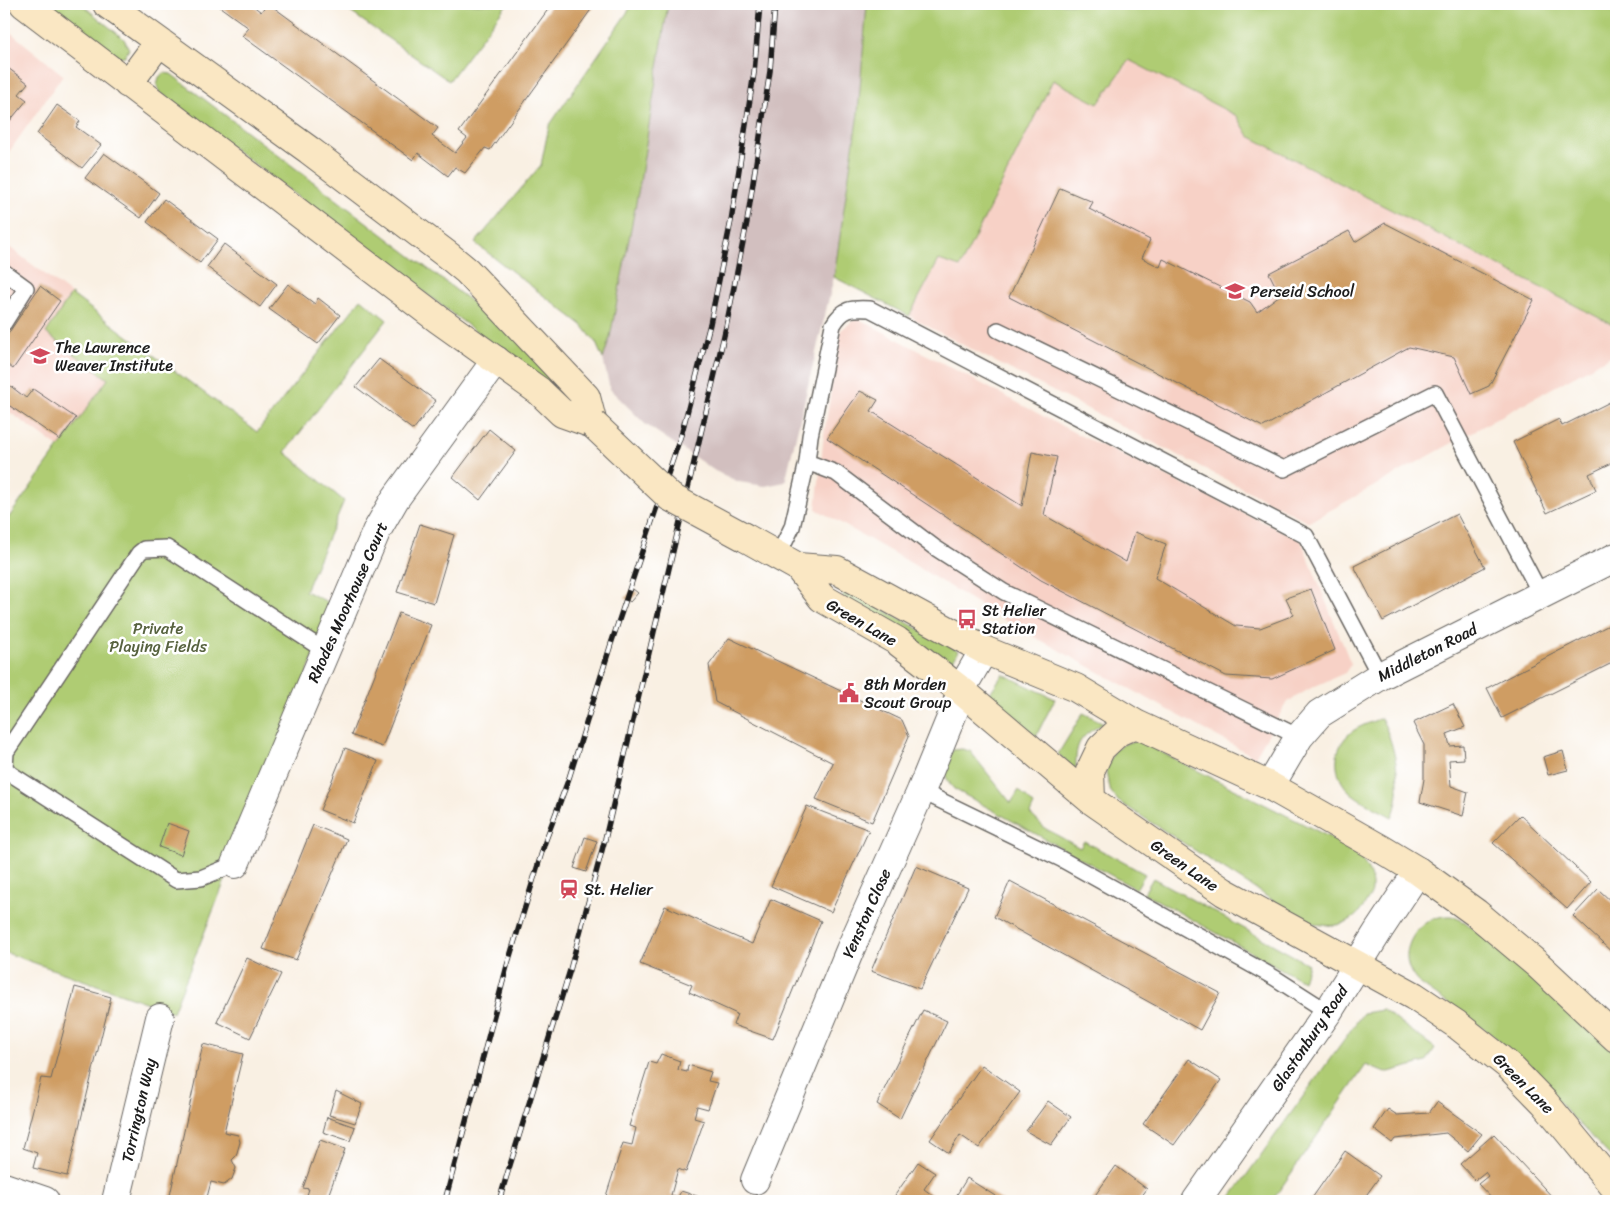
<svg xmlns="http://www.w3.org/2000/svg" width="1620" height="1205" font-family="Sriracha,sans-serif">
	<style>
		.built { fill: #f7d1c6 }
		.industrial { fill: #d2bfbf }
		.green { fill: #afcc73; stroke: #667448 }
		.building { fill: #cf9d64 }
		.lines { fill: none; stroke-linecap: round; stroke-linejoin: round }
		.service-casing { stroke: #696662; stroke-width: 18 }
		.minor-casing { stroke: #696662; stroke-width: 30 }
		.secondary-casing { stroke: #696662; stroke-width: 30 }
		.service { stroke: #fff; stroke-width: 15 }
		.minor { stroke: #fff; stroke-width: 28 }
		.secondary { stroke: #fae7c3; stroke-width: 28 }
		.rail-casing { stroke: #1c1c1c; stroke-width: 5.5 }
		.rail { stroke: #fff; stroke-width: 4; stroke-dasharray: 11; stroke-linecap: butt }
		.secondary-bridge-casing { stroke: #696662; stroke-width: 30; stroke-linecap: butt }
		.secondary-bridge { stroke: #fae7c3; stroke-width: 28 }
		.labels { text-anchor: middle; stroke-width: 5; stroke-linejoin: round; paint-order: stroke }
		.poi-label { font-size: 16px; fill: #1c1c1c; stroke: #fff; text-anchor: start }
		.street-label { font-size: 16px; fill: #1c1c1c; stroke: #fff }
		.park-label { font-size: 16px; fill: #57623f; stroke: #fff }
	</style>
	<rect width="100%" height="100%" fill="#fff"/>
	<filter id="ink" filterUnits="userSpaceOnUse"><feTurbulence type="fractalNoise" baseFrequency=".02" numOctaves="2"/><feDisplacementMap in="SourceGraphic" scale="10" xChannelSelector="R" yChannelSelector="G"/><feConvolveMatrix kernelMatrix="1 2 1 2 8 2 1 2 1" color-interpolation-filters="sRGB"/></filter>
	<filter id="wash" filterUnits="userSpaceOnUse"><feTurbulence type="fractalNoise" baseFrequency=".0096" numOctaves="4" result="noise"/><feDisplacementMap in="SourceGraphic" scale="20" xChannelSelector="R" yChannelSelector="G"/><feGaussianBlur stdDeviation="1.12" result="paint"/><feColorMatrix in="noise" values="0 0 0 0 0 0 0 0 0 0 0 0 0 0 0 0 0 1.4 0 .05"/><feComposite in="paint" operator="in"/></filter>
	<g filter="url(#wash)">
		<rect width="100%" height="100%" fill="#f9f0e3"/>
		<!-- built -->
		<path class="built" d="M4,27l59,48 -59,84z
			M1129,60l108,56 12,20 361,188 6,-2v31l-307,169 -331,-169 -69,-37 30,-57 21,8 93,-188z
			M4,243l67,51 -25,39 62,45 -47,71 -57,-41z
			M857,318l220,116 224,106 50,124 -6,9 -32,14 -26,15 -32,55 -244,-133 -100,-61 -95,-54 8,-75 17,-104z"/>
		<!-- industrial -->
		<path class="industrial" d="M668,4h199l-9,109 -24,164 -49,205 -20,4 -26,-4 -24,-11 -70,-47 -35,-35 -7,-30 7,-22 30,-155z"/>
		<!-- green -->
		<path class="green" d="M48,4h33l43,35 5,10 -4,7 -6,1 -10,-4z
			M339,4h168l-58,77z
			M633,4h35l-28,178 -30,155 -7,22 -7,-16 -14,-18 -107,-82 66,-78 8,-39z
			M867,4h749v318l-5,2 -362,-188 -12,-20 -108,-56 -31,44 -45,-24 -93,187 -21,-7 -30,56 -75,-39 24,-164z
			M164,73l7,1 339,257 64,67 -2,6 -413,-312 -2,-7 2,-8z
			M71,294l186,138 104,-133 26,21 -102,132 59,49 -39,90 29,14 -161,407 -169,-60v-428l104,-145 -62,-46z
			M846,589l113,62 -10,15 -107,-69z
			M1003,674l52,25 -19,37 -47,-42z
			M1083,713l21,10c-24,14 -29,18 -28,47l-18,-16z
			M1381,718c14,25 24,73 11,99 -14,-8 -31,-15 -43,-26 -15,-14 -17,-39 -2,-55 8,-9 23,-13 34,-18z
			M1139,741l210,106c13,11 24,25 23,43 0,4 -3,8 -5,11 -9,17 -24,27 -45,24 -8,-1 -17,-6 -25,-9l-179,-115 -9,-12 -3,-19 9,-21 14,-7z
			M962,749l8,2 41,52 8,-13 15,15 -4,9 16,15 34,19 4,-7 61,33 -9,15 -182,-100c-12,-15 -13,-23 -1,-39z
			M1153,878l155,86 -5,17 -159,-88z
			M1452,916l13,6 65,52 86,79v109l-121,-125 -77,-55c-4,-4 -7,-9 -9,-14 -8,-20 8,-45 27,-50 5,-2 11,-2 16,-2z
			M1383,1010l52,38 -9,14 -41,11 -19,-8 -94,136h-44l135,-188z"/>
		<g id="blocks">
			<!-- building -->
			<path class="building" d="M216,4h35l10,8 6,-8h2l169,124 -6,8 23,17 12,-15 -8,-6 93,-128h43l-105,146 -5,-2 -20,25 -10,-6 -7,9 -30,-23 -5,7 -171,-124 7,-8z
				M4,65l24,18 -9,11 8,6 -23,28z
				M57,105l23,16 -4,6 25,18 -19,23 -45,-34z
				M104,153l55,40 -18,25 -56,-40z
				M1060,188l33,14 -4,7 61,31 -8,18 18,9 3,-8 87,43 7,10 23,-17 -11,-22 80,-42 6,11 30,-19 149,77 -45,86 -18,8 -17,-37 -45,-10 -146,80 -254,-130z
				M164,199l54,40 -18,24 -53,-41z
				M224,244l53,40 -17,23 -53,-40z
				M288,284l27,20 3,-6 22,17 -22,29 -49,-35z
				M40,286l20,15 -47,68 -9,-7v-22z
				M379,359l57,42 -23,29 -57,-43z
				M4,381l22,17 7,-9 43,29 -16,22 -56,-38z
				M860,391l18,9 -7,11 151,95 10,-54 25,5 -13,58 82,47 9,-30 31,12 -11,34 81,48 24,2 34,-13 -8,-17 25,-9 24,61 -63,29 -46,-3 -185,-96 -214,-142z
				M1616,399v62l-27,13 7,16 -49,23 -34,-71 46,-23 3,7z
				M489,429l27,22 -36,49 -27,-23z
				M1457,514l28,53 -102,54 -29,-55z
				M420,524l34,11 -20,68 -37,-11z
				M633,589l5,4 -8,9 -5,-4z
				M399,613l32,12 -49,122 -31,-12z
				M1611,624l3,5 2,-1v33l-114,57 -15,-30z
				M729,638l173,82 7,16 -37,86 -56,-23 17,-36 -118,-61 -6,-37z
				M1453,704l12,23 -18,7 3,12 13,-1 1,14 -15,1 2,26 17,6 -5,24 -43,-14 4,-23v-34l-11,-22z
				M345,748l33,13 -25,62 -33,-13z
				M1563,751l5,19 -20,5 -5,-18z
				M807,806l62,24 -38,82 -60,-26z
				M1520,815l71,67 -24,27 -74,-66z
				M167,823l22,8 -8,24 -22,-8z
				M313,825l34,14 -51,121 -33,-11z
				M585,837l12,4 -11,31 -12,-4z
				M916,866l52,22 -48,101 -49,-18z
				M1010,881l210,112 -20,37 -206,-113z
				M1598,889l18,17v50l-43,-40z
				M771,899l50,22 -48,118 -40,-14 4,-11 -48,-22 3,-7 -52,-21 25,-58 87,38z
				M247,958l34,16 -31,64 -33,-16z
				M75,987l36,10 -44,179 -34,-8 4,-15 -14,-5 18,-70 10,1z
				M923,1010l24,11 -47,98 -23,-15z
				M203,1044l40,10 -19,78 14,3 2,7 -4,14 -4,4 4,8 -4,11 -8,6 -13,-3 -5,19h-33l-4,-1z
				M661,1054l19,7 -2,9 9,2 1,-7 23,7 -3,9 9,2 -9,26 -11,-3 -3,12 10,3 -18,51 -8,-3 -7,26 7,2 3,-6 22,7 -1,3h-89l1,-3 -8,-2 17,-53 9,2 4,-17 -7,-2 20,-64 7,2z
				M1189,1059l32,21 -47,65 -31,-21z
				M982,1065l38,27 -41,56 -19,-13 -11,18 -19,-13z
				M336,1091l26,13 -7,19 -26,-8z
				M1048,1101l23,16 -20,28 -25,-14z
				M1437,1102l45,32 -14,17 -22,-18 -51,6 -3,4 -18,-14 14,-20 9,6 32,-2z
				M327,1117l28,10 -5,14 -27,-9z
				M1494,1134l62,67h-62l-16,-17 10,-8 -3,-4 -10,8 -15,-16z
				M320,1140l25,9 -17,47 5,2 -1,3h-27l4,-12 -6,-1z
				M1345,1151l35,25 -18,25h-52z
				M918,1162l17,11 -11,16 15,11 -48,1z
				M1116,1166l31,23 -9,12h-47z
				M967,1178l36,23h-50z"/>
		</g>
	</g>
	<g filter="url(#ink)">
		<use href="#blocks" fill-opacity="0" stroke="#696662" stroke-width="1"/>
		<g class="lines">
			<defs>
				<path id="service" d="M4,272l22,16 -22,35
					M998,330l286,139 151,-76 106,202
					M807,462l29,11 98,74 70,45 295,145
					M778,556l14,-29 15,-65 3,-26 23,-111c10,-17 18,-17 37,-16l436,227 74,140
					M921,791l140,68 214,119 53,34
					M235,864l-34,14 -25,2 -165,-106 -6,-6 1,-16 133,-199 5,-4 23,-1 158,103"/>
				<path id="minor" d="M1270,786l29,-49 20,-23 61,-38 236,-119
					M235,864l141,-332 19,-33 101,-139
					M755,1180l95,-230 71,-159 45,-110 18,-31
					M4,1187l41,14
					M116,1201l44,-183
					M1196,1201l132,-189 51,-82 39,-59"/>
				<path id="secondary" d="M24,4l414,315 101,72 23,22 31,11
					M107,4l202,146 141,107 17,14 119,126 7,27
					M128,84l31,-42
					M746,538l52,29 24,31 75,43 65,50 129,109 133,92 190,104 42,28 53,42 36,37 71,86
					M798,567l39,3 147,80 92,38 60,36 134,62 113,64 35,21 58,42 62,52 78,73
					M1091,800l-1,-29 11,-23 17,-16 18,-8"/>
			</defs>
			<!-- service casing -->
			<use href="#service" class="service-casing"/>
			<!-- minor casing -->
			<use href="#minor" class="minor-casing"/>
			<!-- secondary casing -->
			<use href="#secondary" class="secondary-casing"/>
			<!-- service -->
			<use href="#service" class="service"/>
			<!-- minor -->
			<use href="#minor" class="minor"/>
			<!-- secondary -->
			<use href="#secondary" class="secondary"/>
			<defs>
				<path id="rail" d="M445,1201l62,-235 38,-124 24,-64 42,-134 71,-212 28,-108 21,-103 23,-148 6,-69
					M499,1201l71,-231 35,-131 121,-512 21,-105 23,-151 5,-67"/>
			</defs>
			<!-- rail casing -->
			<use href="#rail" class="rail-casing"/>
			<!-- rail -->
			<use href="#rail" class="rail"/>
			<defs>
				<path id="secondary-bridge" d="M593,424l77,73 76,41"/>
			</defs>
			<!-- secondary-bridge casing -->
			<use href="#secondary-bridge" class="secondary-bridge-casing"/>
			<!-- secondary-bridge -->
			<use href="#secondary-bridge" class="secondary-bridge"/>
		</g>
	</g>
	<!-- icons -->
	<defs>
		<symbol id="school-bare" viewBox="-9 -9 18 18"><path d="M0-5L7-2L0 1L-7-2ZM-4 1L0 2.5L4 1V4Q0 6-4 4Z" fill="#d1495b" stroke="#fff" stroke-width="2.5" paint-order="stroke"/></symbol>
		<symbol id="bus-bare" viewBox="-9 -9 18 18"><path d="M-5-6H5V4H4V6H2V4H-2V6H-4V4H-5ZM-3.5-4V0h7V-4ZM-3.5 1.2v1.5H-2V1.2ZM2 1.2v1.5H3.5V1.2Z" fill="#d1495b" stroke="#fff" stroke-width="2.5" paint-order="stroke"/></symbol>
		<symbol id="civic-bare" viewBox="-9 -9 18 18"><path d="M-.6-6.5H3V-4.5H.6V-3L4-1V1h2V6H-6V1h2V-1L-.6-3ZM-1.2 2.5V6h2.4V2.5Z" fill="#d1495b" stroke="#fff" stroke-width="2.5" paint-order="stroke"/></symbol>
		<symbol id="station-bare" viewBox="-9 -9 18 18"><path d="M-3-6H3Q5-6 5-4V2Q5 4 3 4L4.5 6H3L1.5 4h-3L-3 6H-4.5L-3 4Q-5 4-5 2V-4Q-5-6-3-6ZM-3.5-4v3h7v-3ZM-3.5 1v1.5H-2V1ZM2 1v1.5H3.5V1Z" fill="#d1495b" stroke="#fff" stroke-width="2.5" paint-order="stroke"/></symbol>
	</defs>
	<g fill-rule="evenodd">
		<use href="#school-bare" x="1221" y="277" width="28" height="28"/>
		<use href="#school-bare" x="26" y="342" width="28" height="28"/>
		<use href="#bus-bare" x="953" y="605" width="28" height="28"/>
		<use href="#civic-bare" x="835" y="679" width="28" height="28"/>
		<use href="#station-bare" x="555" y="875" width="28" height="28"/>
	</g>
	<g class="labels">
		<!-- poi labels -->
		<g class="poi-label">
			<text x="1250" y="297">Perseid School</text>
			<text x="55" y="353">The Lawrence<tspan x="55" dy="18">Weaver Institute</tspan></text>
			<text x="982" y="616">St Helier<tspan x="982" dy="18">Station</tspan></text>
			<text x="864" y="690">8th Morden<tspan x="864" dy="18">Scout Group</tspan></text>
			<text x="584" y="895">St. Helier</text>
		</g>
		<!-- street labels -->
		<g class="street-label">
			<text transform="translate(347 602) rotate(-66)" y="6">Rhodes Moorhouse Court</text>
			<text transform="translate(862 622) rotate(30)" y="6">Green Lane</text>
			<text transform="translate(1427 652) rotate(-27)" y="6">Middleton Road</text>
			<text transform="translate(1185 865) rotate(35)" y="6">Green Lane</text>
			<text transform="translate(866 913) rotate(-66)" y="6">Yenston Close</text>
			<text transform="translate(1309 1038) rotate(-56)" y="6">Glastonbury Road</text>
			<text transform="translate(1524 1083) rotate(45)" y="6">Green Lane</text>
			<text transform="translate(138 1110) rotate(-77)" y="6">Torrington Way</text>
		</g>
		<!-- park labels -->
		<g class="park-label">
			<text x="158" y="634">Private<tspan x="158" dy="18">Playing Fields</tspan></text>
		</g>
	</g>
	<!-- margin -->
	<rect width="1620" height="1205" fill="none" stroke="#fff" stroke-width="20"/>
</svg>
